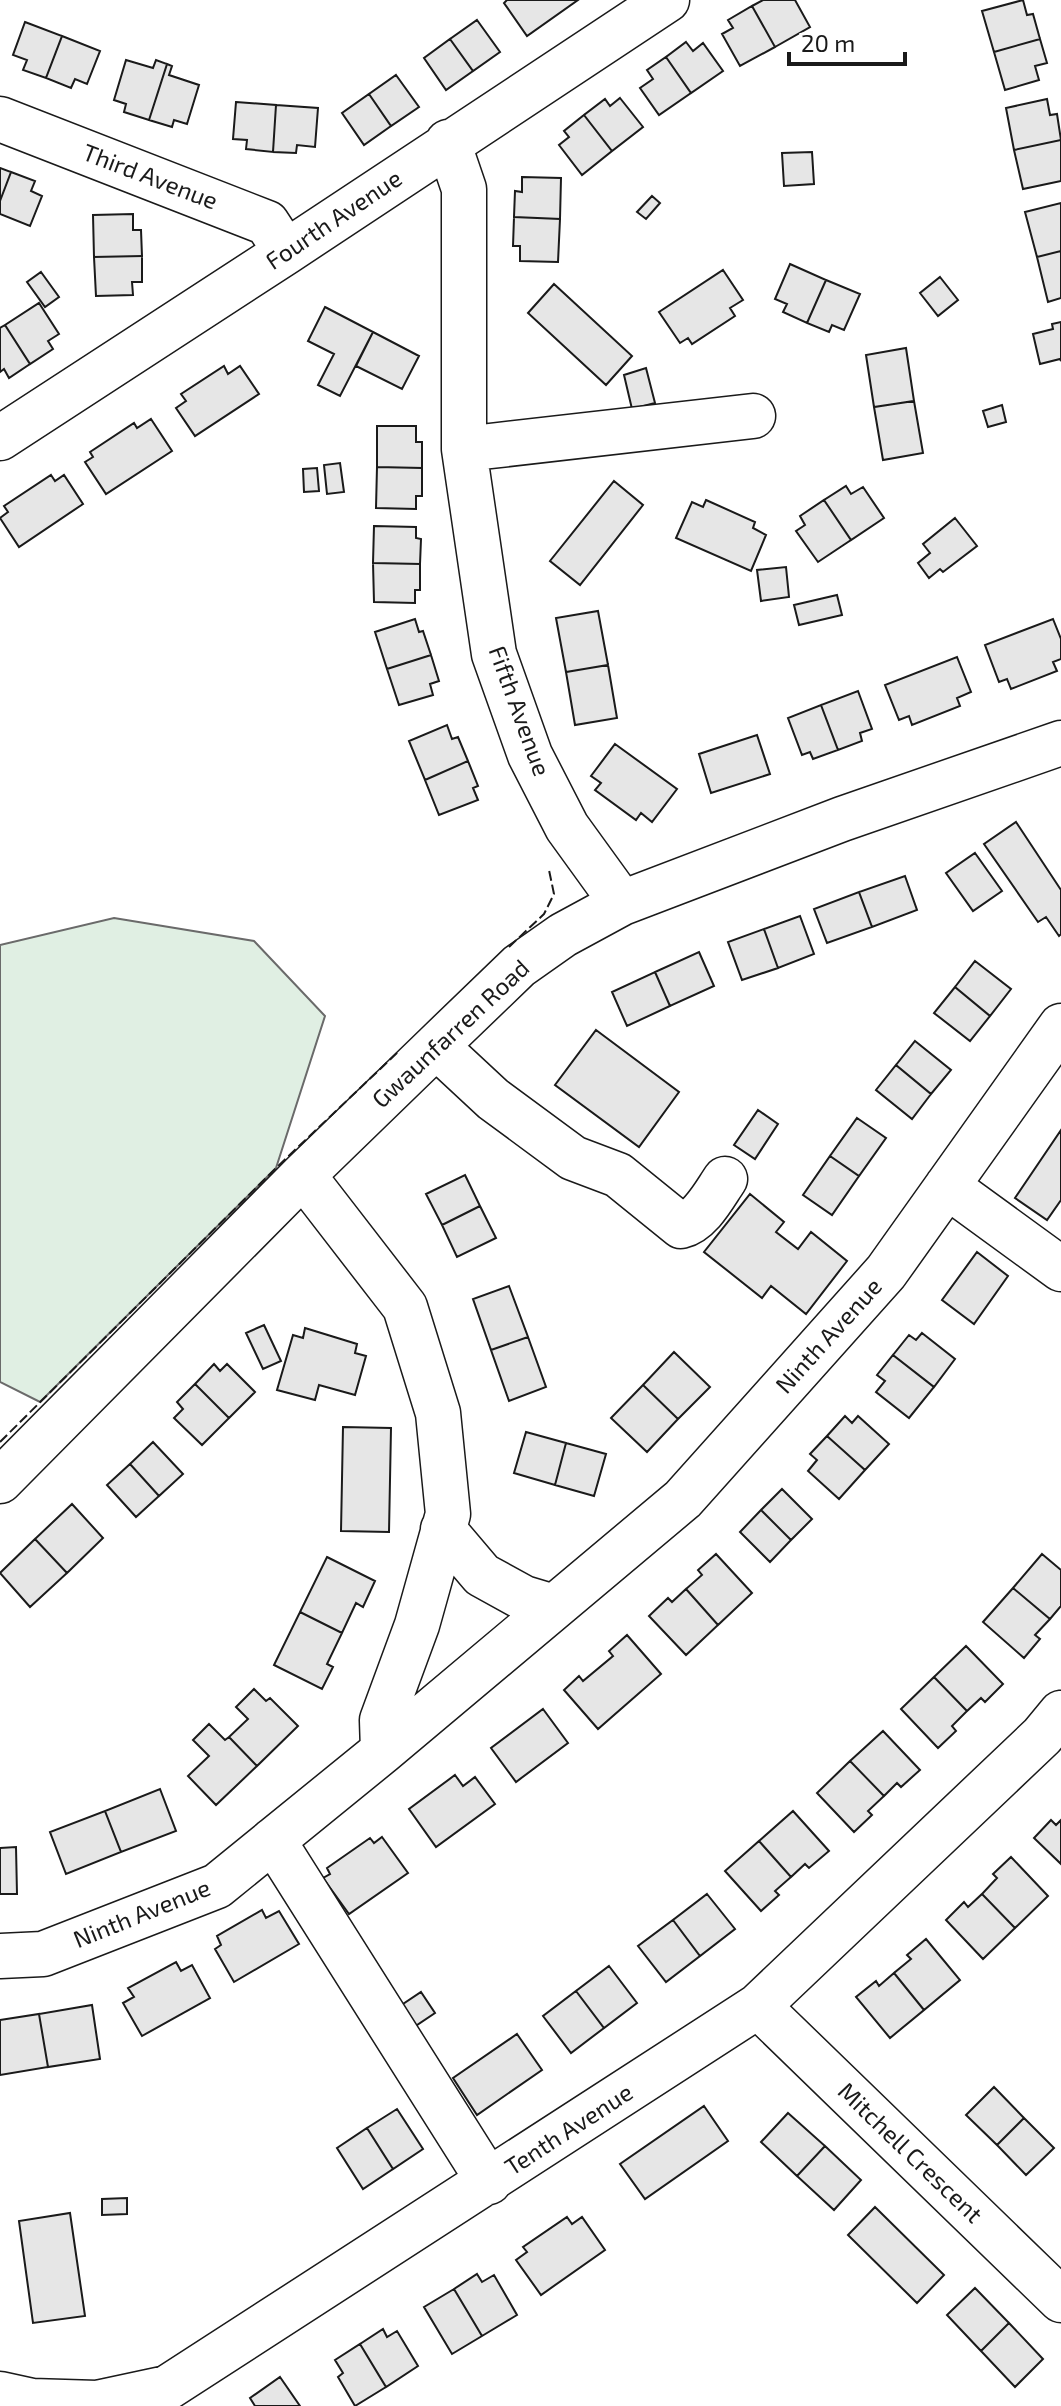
<svg xmlns="http://www.w3.org/2000/svg" width="1061" height="2406" font-family="'Exo 2',sans-serif">
	<style>
		.green { fill: #e0efe3; stroke: #6a6a6a; stroke-width: 2 }
		.building { fill: #e6e6e6; stroke: #1a1a1a; stroke-width: 2 }
		.lines { fill: none; stroke-linecap: round; stroke-linejoin: round }
		.minor-casing { stroke: #1a1a1a; stroke-width: 47 }
		.minor { stroke: #fff; stroke-width: 44 }
		.fence { stroke: #1a1a1a; stroke-width: 2; stroke-dasharray: 10 4; stroke-linecap: butt }
		.labels { text-anchor: middle; stroke-width: 6; stroke-linejoin: round; paint-order: stroke }
		.street-label { font-size: 24px; fill: #1a1a1a; stroke: #fff }
	</style>
	<rect width="100%" height="100%" fill="#fff"/>
	<!-- green -->
	<path class="green" d="M114,918l140,23 71,75 -49,152 -236,234 -40,-20v-437z"/>
	<!-- building -->
	<path class="building" d="M507,0h71l-51,36 -23,-33z
		M763,0h32l15,27 -35,20 -23,-41z
		M1023,0l4,15 6,-1 7,25 -46,13 -12,-41z
		M752,6l23,41 -35,19 -18,-32 11,-6 -5,-8z
		M477,20l23,32 -27,19 -23,-32z
		M25,22l37,14 -16,42 -23,-8 4,-10 -14,-5z
		M62,36l38,15 -13,33 -12,-5 -4,9 -25,-10z
		M450,39l23,32 -27,19 -22,-32z
		M1040,39l7,24 -12,3 4,14 -34,10 -11,-38z
		M686,42l7,9 10,-8 20,28 -32,22 -25,-36z
		M666,57l25,36 -32,22 -19,-27 13,-9 -6,-9z
		M126,60l27,8 3,-8 11,4 -18,56 -25,-8 2,-8 -12,-4z
		M167,64l5,2 -3,9 30,10 -12,39 -13,-4 -2,7 -23,-7z
		M396,75l23,32 -28,19 -22,-32z
		M369,94l22,32 -27,19 -22,-32z
		M620,98l23,29 -31,24 -28,-36 21,-16 5,7z
		M1047,99l3,16 7,-1 4,26 -47,10 -8,-42z
		M236,102l40,3 -3,47 -27,-3 1,-9 -14,-1z
		M276,105l42,3 -3,39 -18,-2 -1,8 -23,-1z
		M584,115l28,36 -30,24 -23,-30 10,-8 -5,-6z
		M1061,140v41l-38,8 -9,-39z
		M812,152l2,32 -30,2 -2,-33z
		M0,168l11,4 -11,29z
		M11,172l24,9 -4,10 11,5 -12,30 -30,-12v-13z
		M522,177l39,1 -1,41 -46,-2 1,-26 7,1z
		M652,196l8,7 -14,16 -9,-7z
		M1061,203v48l-24,6 -12,-45z
		M133,214v16h8l1,26 -48,1 -1,-42z
		M514,217l46,2 -2,43 -38,-1v-15h-7z
		M1061,251v47l-13,4 -11,-45z
		M142,256v26h-10l1,13 -37,1 -2,-39z
		M790,264l36,16 -19,43 -24,-11 4,-8 -12,-5z
		M723,270l20,30 -13,8 5,8 -43,28 -4,-6 -8,5 -21,-31z
		M41,272l18,25 -14,10 -18,-25z
		M940,277l18,23 -20,16 -18,-23z
		M826,280l34,14 -16,36 -12,-5 -3,7 -22,-9z
		M554,284l78,72 -26,29 -78,-72z
		M39,303l20,31 -11,7 5,8 -23,15 -25,-39z
		M325,307l48,25 -33,64 -22,-11 16,-31 -26,-13z
		M1061,322v39l-1,-2 -20,5 -7,-30 20,-5 -1,-5z
		M5,325l25,39 -21,14 -5,-9 -4,3v-44z
		M373,332l46,24 -17,33 -46,-23z
		M906,348l8,53 -40,6 -8,-52z
		M224,366l4,8 12,-8 19,28 -64,42 -19,-28 10,-7 -5,-7z
		M646,368l9,35 -23,6 -8,-34z
		M914,401l9,52 -40,7 -9,-53z
		M1002,405l4,17 -18,5 -5,-16z
		M151,419l21,32 -66,43 -21,-32 8,-5 -3,-5 44,-29 3,5z
		M377,426h39v16h6v26l-45,-1z
		M340,463l4,29 -17,2 -3,-29z
		M377,467l45,1v28h-6v13l-40,-1z
		M317,468l2,23 -15,1 -1,-23z
		M51,475l4,6 9,-6 19,29 -64,43 -19,-29 8,-6 -4,-6z
		M614,481l29,24 -63,80 -30,-24z
		M846,486l5,8 12,-7 21,31 -33,22 -27,-40z
		M706,500l49,22 -2,6 13,7 -15,36 -75,-33 16,-36 11,5z
		M824,500l27,40 -33,22 -22,-31 9,-6 -5,-9z
		M955,518l22,28 -34,26 -3,-3 -11,9 -11,-15 12,-10 -7,-9z
		M374,526l42,1v11l5,1 -1,25 -47,-1z
		M373,563l47,1v26h-5v13l-41,-1z
		M786,567l3,30 -28,4 -4,-31z
		M837,595l5,20 -43,10 -5,-20z
		M598,611l10,54 -42,7 -10,-54z
		M415,619l4,13 4,-1 8,24 -44,14 -12,-37z
		M1053,619l8,20v20l-8,3 4,9 -46,18 -4,-10 -8,3 -14,-37z
		M431,655l8,26 -9,3 3,11 -34,10 -12,-36z
		M957,657l14,35 -14,6 3,8 -48,19 -3,-9 -10,4 -14,-35z
		M608,665l9,53 -42,7 -9,-53z
		M858,691l14,38 -12,4 2,8 -24,9 -17,-45z
		M821,705l17,45 -25,9 -3,-7 -8,3 -14,-37z
		M447,725l5,14 6,-2 10,24 -43,19 -16,-39z
		M757,735l13,39 -59,19 -12,-39z
		M615,744l62,45 -25,33 -11,-9 -5,7 -41,-30 6,-7 -10,-7z
		M468,761l10,25 -5,2 5,12 -39,15 -14,-35z
		M1016,822l45,68v44l-2,2 -13,-19 -8,5 -54,-78z
		M975,853l27,38 -29,20 -27,-38z
		M905,876l12,34 -45,17 -13,-35z
		M859,892l13,35 -45,16 -13,-34z
		M800,916l14,38 -36,14 -14,-39z
		M764,929l14,39 -36,12 -14,-38z
		M699,952l15,34 -44,20 -15,-34z
		M975,961l36,28 -21,27 -35,-29z
		M655,972l15,34 -43,20 -15,-34z
		M955,987l35,29 -20,25 -36,-28z
		M596,1030l83,62 -40,55 -84,-62z
		M915,1041l36,29 -20,24 -35,-29z
		M896,1065l35,29 -19,25 -36,-29z
		M758,1110l20,14 -23,35 -21,-14z
		M857,1118l29,20 -27,38 -29,-20z
		M1061,1130v70l-14,20 -32,-22z
		M830,1156l29,20 -27,39 -29,-20z
		M465,1175l15,31 -38,19 -16,-31z
		M750,1194l34,28 -8,10 22,17 13,-17 36,29 -41,53 -35,-28 -9,12 -58,-46z
		M480,1206l16,32 -39,19 -15,-32z
		M977,1252l31,24 -34,48 -32,-24z
		M509,1286l19,51 -37,13 -18,-51z
		M264,1325l17,36 -18,8 -17,-36z
		M305,1328l52,16 -2,9 11,3 -11,39 -36,-10 -4,15 -38,-10 16,-55 10,3z
		M922,1333l33,26 -21,28 -41,-32 16,-20 7,5z
		M528,1337l18,50 -37,14 -18,-51z
		M674,1352l36,35 -32,32 -35,-34z
		M893,1355l41,32 -25,31 -33,-26 9,-11 -8,-6z
		M214,1364l6,7 7,-7 28,28 -26,26 -34,-34z
		M195,1384l34,34 -27,27 -28,-27 9,-9 -6,-7z
		M643,1385l35,34 -31,33 -36,-34z
		M845,1416l7,7 6,-7 31,28 -24,26 -38,-34z
		M343,1427l48,1 -2,104 -48,-1z
		M526,1432l40,11 -11,42 -41,-12z
		M827,1436l38,34 -26,29 -31,-28 9,-11 -7,-6z
		M153,1442l30,32 -24,22 -29,-32z
		M566,1443l40,11 -12,42 -39,-11z
		M130,1464l29,32 -23,21 -29,-32z
		M782,1489l30,30 -21,21 -30,-30z
		M72,1504l31,34 -36,35 -32,-34z
		M761,1510l30,30 -21,22 -30,-30z
		M35,1539l32,34 -37,34 -30,-34z
		M716,1554l36,39 -34,32 -32,-36 16,-14 -4,-5z
		M1042,1554l19,16v36l-11,13 -37,-31z
		M327,1557l48,24 -12,26 -7,-4 -14,30 -42,-21z
		M1013,1588l37,31 -15,16 5,4 -16,19 -41,-36z
		M686,1589l32,36 -32,30 -37,-39 19,-18 4,4z
		M300,1612l42,21 -15,31 6,3 -11,22 -48,-24z
		M627,1635l34,39 -63,55 -34,-39 15,-14 4,5 30,-25 -4,-5z
		M966,1646l37,38 -18,18 -4,-4 -14,13 -33,-34z
		M934,1677l33,34 -15,15 4,5 -18,17 -37,-39z
		M254,1689l12,12 4,-3 28,28 -41,40 -28,-29 19,-18 -12,-12z
		M543,1709l25,34 -52,39 -25,-34z
		M209,1724l16,16 4,-3 28,29 -41,39 -28,-29 21,-20 -16,-16z
		M883,1731l37,39 -19,17 -4,-4 -13,13 -34,-35z
		M850,1761l34,35 -16,15 4,4 -18,17 -37,-39z
		M455,1775l8,11 12,-9 20,27 -59,43 -27,-38z
		M160,1789l16,42 -55,21 -16,-41z
		M105,1811l16,41 -55,22 -16,-42z
		M793,1811l36,40 -20,17 -4,-4 -14,13 -32,-36z
		M1051,1820l5,5 5,-5v44l-27,-26z
		M382,1837l26,36 -59,41 -26,-36 7,-4 -3,-6 43,-30 4,5z
		M759,1841l32,36 -16,14 4,4 -18,16 -36,-40z
		M16,1847l1,47h-17v-46z
		M1011,1857l37,39 -33,32 -33,-34 15,-16 -4,-4z
		M707,1894l28,35 -35,27 -27,-36z
		M982,1894l33,34 -32,31 -37,-39 18,-18 4,5z
		M262,1910l4,8 13,-7 20,33 -65,38 -19,-33 6,-4 -4,-9z
		M673,1920l27,36 -34,26 -28,-36z
		M926,1939l34,41 -36,30 -30,-37 17,-14 -4,-4z
		M176,1962l5,9 11,-6 18,33 -68,38 -19,-33 11,-6 -6,-9z
		M609,1966l28,37 -33,25 -28,-37z
		M894,1973l30,37 -34,28 -34,-41 20,-16 3,5z
		M576,1991l28,37 -33,25 -28,-37z
		M421,1992l14,21 -24,16 -14,-21z
		M92,2005l8,54 -52,8 -9,-53z
		M39,2014l9,53 -48,8v-55z
		M517,2034l25,36 -65,45 -24,-37z
		M994,2087l30,31 -27,27 -31,-30z
		M704,2106l24,35 -83,58 -25,-35z
		M397,2109l26,40 -30,20 -26,-41z
		M788,2113l37,33 -28,30 -36,-34z
		M1024,2118l30,30 -28,27 -29,-30z
		M367,2128l26,41 -30,20 -26,-41z
		M825,2146l36,34 -27,30 -37,-34z
		M127,2198v16l-25,1v-16z
		M875,2207l69,68 -27,28 -69,-68z
		M70,2213l15,103 -52,7 -14,-102z
		M567,2217l5,7 10,-7 23,33 -64,45 -25,-35 11,-8 -4,-5z
		M477,2274l5,8 12,-7 23,40 -35,21 -28,-47z
		M975,2288l34,35 -28,28 -34,-36z
		M454,2289l28,47 -30,18 -28,-47z
		M1009,2323l34,36 -28,28 -34,-36z
		M383,2329l4,8 10,-6 21,35 -32,21 -26,-43z
		M360,2344l26,43 -31,19 -17,-29 5,-4 -8,-13z
		M280,2377l20,29h-45l-5,-8z"/>
	<g class="lines">
		<defs>
			<path id="minor" d="M0,119l267,104 19,29
				M448,142l16,47v260l30,205 36,101 37,72 55,76
				M0,438l286,-186 381,-252
				M464,449l289,-33
				M436,1046l57,53 80,59 45,17 63,51c20,-5 33,-31 44,-47
				M303,1175l102,132 33,106 10,101 -31,111 -35,95 1,31
				M947,1186l114,83
				M0,1481l303,-306 133,-129 83,-80 44,-31 59,-32 220,-84 219,-76
				M443,1529l39,46 42,23 30,9
				M273,1840l216,342
				M0,1956l43,-2 174,-68 166,-135 300,-252 203,-227 175,-246
				M758,2006l303,294
				M0,2394l32,7 65,2 70,-15 591,-382 284,-270 19,-23"/>
		</defs>
		<!-- minor casing -->
		<use href="#minor" class="minor-casing"/>
		<!-- minor -->
		<use href="#minor" class="minor"/>
		<!-- fence -->
		<path class="fence" d="M509,947l35,-33 10,-20 -5,-24
			M0,1442l276,-274 122,-116"/>
	</g>
	<g class="labels">
		<!-- street labels -->
		<g class="street-label">
			<text transform="translate(150 177) rotate(21)" y="8">Third Avenue</text>
			<text transform="translate(334 220) rotate(-34)" y="8">Fourth Avenue</text>
			<text transform="translate(519 711) rotate(70)" y="8">Fifth Avenue</text>
			<text transform="translate(451 1034) rotate(-43)" y="8">Gwaunfarren Road</text>
			<text transform="translate(829 1336) rotate(-48)" y="8">Ninth Avenue</text>
			<text transform="translate(142 1914) rotate(-22)" y="8">Ninth Avenue</text>
			<text transform="translate(569 2130) rotate(-33)" y="8">Tenth Avenue</text>
			<text transform="translate(910 2153) rotate(44)" y="8">Mitchell Crescent</text>
		</g>
	</g>
	<!-- scale -->
	<path d="M789 52v12h116v-12" fill="none" stroke="#1a1a1a" stroke-width="4"/>
	<text x="801" y="52" font-size="24" fill="#1a1a1a" stroke="#ffffff" stroke-width="6" paint-order="stroke">20 m</text>
</svg>
